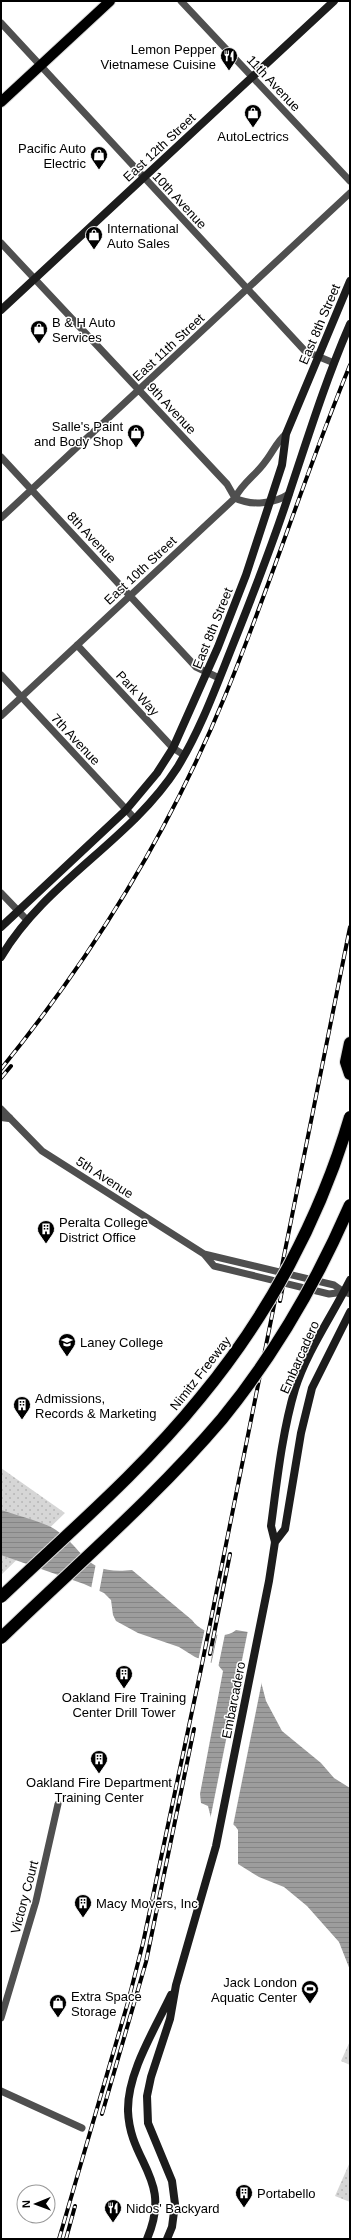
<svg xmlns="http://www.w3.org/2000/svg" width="351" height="2240" font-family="Helvetica,sans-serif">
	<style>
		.park { fill: url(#park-dots) }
		.water { fill: url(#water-rules) }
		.pier { fill: #fff }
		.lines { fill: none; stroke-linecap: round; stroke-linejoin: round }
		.primary-casing { stroke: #dbdbdb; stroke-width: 12 }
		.motorway-casing { stroke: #dbdbdb; stroke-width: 14 }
		.minor { stroke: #4f4f4f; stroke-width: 7 }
		.tertiary { stroke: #4f4f4f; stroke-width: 8 }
		.secondary { stroke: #1c1c1c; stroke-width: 8 }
		.primary { stroke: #000; stroke-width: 10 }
		.motorway { stroke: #000; stroke-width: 12 }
		.rail-casing { stroke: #000; stroke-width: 4 }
		.rail { stroke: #fff; stroke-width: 2.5; stroke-dasharray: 8; stroke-linecap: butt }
		.motorway-bridge-casing { stroke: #dbdbdb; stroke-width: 14; stroke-linecap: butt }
		.motorway-bridge { stroke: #000; stroke-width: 12 }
		.labels { text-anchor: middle; stroke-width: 3; stroke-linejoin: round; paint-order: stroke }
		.poi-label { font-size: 13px; fill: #000; stroke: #fff; text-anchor: start }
		.street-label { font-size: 13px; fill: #000; stroke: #fff }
	</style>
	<defs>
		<pattern id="park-dots" width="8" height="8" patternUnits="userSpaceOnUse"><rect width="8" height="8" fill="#d6d6d6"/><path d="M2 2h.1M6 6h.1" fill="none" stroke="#b6b6b6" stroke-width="1.8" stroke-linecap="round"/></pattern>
		<pattern id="water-rules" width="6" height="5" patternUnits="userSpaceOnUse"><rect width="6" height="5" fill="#9d9d9d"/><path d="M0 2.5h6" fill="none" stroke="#858585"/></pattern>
	</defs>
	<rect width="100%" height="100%" fill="#fff"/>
	<!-- park -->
	<path class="park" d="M1,1468l64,45 -64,62z
		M350,2041v24l-9,-4z
		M350,2162v40l-15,-6z"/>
	<!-- water -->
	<path class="water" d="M1,1510c14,5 44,12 55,20 31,22 28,45 76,40l60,50c8,12 32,21 44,10l12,2 18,69 16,30 39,32 13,15 16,10v182l-11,-28 -32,-36 -23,-19 -25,-10 -21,-13v-34c-5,-10 -17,-10 -27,-12l-3,-12 -7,-3 -1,-9 23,-123 -5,-6 -23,-8 -16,-10 -41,-14 -22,-12 -3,-6 -2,-15 -7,-7 -20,-9 -83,-29z"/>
	<!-- pier -->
	<path class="pier" d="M96,1563l8,3 -5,27 -8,-4z
		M205,1628l12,4 -7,33 -12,-4z
		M248,1630l15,46 -30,150 -23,-6z
		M218,1632l7,2 -7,34 -7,-3z"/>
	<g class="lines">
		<defs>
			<path id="primary" d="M1,102l109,-101"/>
			<path id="motorway" d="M350,1043l-4,19 4,12"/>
		</defs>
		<!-- primary casing -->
		<use href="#primary" class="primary-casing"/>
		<!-- motorway casing -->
		<use href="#motorway" class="motorway-casing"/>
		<!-- minor -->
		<path class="minor" d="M181,1l169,180
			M1,23l304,328 29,12
			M1,243l226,241 8,14c16,8 39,6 54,-4
			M1,457l195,210 23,11
			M1,518l349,-325
			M77,645l96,103 11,7
			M1,675l134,144
			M1,716l234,-218c7,-15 21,-23 30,-36 8,-10 12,-21 21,-28
			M1,893l26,27
			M1,1109l41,42 162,103 10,12 115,28 15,-2
			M204,1254l130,31 10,7 6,2
			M1,2018l35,-117 22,-97
			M1,2091l81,37"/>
		<!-- tertiary -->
		<path class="tertiary" d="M1,1117l8,1"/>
		<!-- secondary -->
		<path class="secondary" d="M1,310l333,-309
			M1,927l125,-117 31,-37 16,-25 45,-101 28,-72 36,-110 4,-31 64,-153
			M1,957c44,-75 129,-116 176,-189 23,-37 39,-81 55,-121 20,-50 40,-101 57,-153 19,-57 37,-115 61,-170
			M275,1542l10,-13 16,-96 11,-45 38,-76
			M147,2239c26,-61 -17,-75 -19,-128 -1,-38 27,-82 43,-116
			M167,2239l5,-12 3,-23 -3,-23 -24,-58 -1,-27 4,-19 19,-58 6,-34 40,-139 53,-265 6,-39 -4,-16c6,-45 11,-93 24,-137 12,-38 37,-73 55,-109"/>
		<!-- primary -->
		<use href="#primary" class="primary"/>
		<!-- motorway -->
		<use href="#motorway" class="motorway"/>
		<defs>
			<path id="rail" d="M1,1069c91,-112 169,-239 224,-373 45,-109 80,-222 125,-331
				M1,1078l10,-12
				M280,1301l6,-31
				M210,1654l20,-100
				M102,2114l44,-152 48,-233
				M59,2239l69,-237 15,-59 58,-274 149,-742
				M66,2239l9,-33"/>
		</defs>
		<!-- rail casing -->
		<use href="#rail" class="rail-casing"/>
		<!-- rail -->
		<use href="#rail" class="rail"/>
		<defs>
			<path id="motorway-bridge" d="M1,1597c67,-64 140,-126 199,-199 68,-82 120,-179 150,-281
				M1,1638c74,-72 154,-140 221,-219 53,-65 95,-138 128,-214"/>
		</defs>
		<!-- motorway-bridge casing -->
		<use href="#motorway-bridge" class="motorway-bridge-casing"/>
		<!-- motorway-bridge -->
		<use href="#motorway-bridge" class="motorway-bridge"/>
	</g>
	<!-- icons -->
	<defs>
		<symbol id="restaurant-pin" viewBox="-11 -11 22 30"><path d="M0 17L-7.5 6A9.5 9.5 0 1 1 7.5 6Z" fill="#000" stroke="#fff"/><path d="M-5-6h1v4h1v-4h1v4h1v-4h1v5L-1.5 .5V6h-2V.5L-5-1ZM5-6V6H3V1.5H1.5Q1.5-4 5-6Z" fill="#fff"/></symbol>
		<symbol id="shop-pin" viewBox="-11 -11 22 30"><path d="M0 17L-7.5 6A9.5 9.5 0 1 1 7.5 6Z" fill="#000" stroke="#fff"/><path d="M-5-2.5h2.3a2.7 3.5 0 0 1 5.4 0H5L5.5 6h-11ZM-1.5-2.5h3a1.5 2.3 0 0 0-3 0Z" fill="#fff"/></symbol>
		<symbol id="building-pin" viewBox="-11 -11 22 30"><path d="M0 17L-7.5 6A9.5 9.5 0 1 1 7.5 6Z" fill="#000" stroke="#fff"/><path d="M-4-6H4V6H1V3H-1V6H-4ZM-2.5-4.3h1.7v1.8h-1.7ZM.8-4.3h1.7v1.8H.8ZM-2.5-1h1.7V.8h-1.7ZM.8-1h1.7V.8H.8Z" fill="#fff"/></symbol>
		<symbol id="university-pin" viewBox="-11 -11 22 30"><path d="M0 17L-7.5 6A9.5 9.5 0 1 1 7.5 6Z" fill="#000" stroke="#fff"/><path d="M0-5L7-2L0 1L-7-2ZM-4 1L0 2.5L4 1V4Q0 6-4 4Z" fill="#fff"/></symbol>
		<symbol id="stadium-pin" viewBox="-11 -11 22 30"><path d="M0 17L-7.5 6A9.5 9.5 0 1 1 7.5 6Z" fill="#000" stroke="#fff"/><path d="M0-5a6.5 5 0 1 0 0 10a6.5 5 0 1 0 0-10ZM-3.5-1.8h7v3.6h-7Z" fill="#fff"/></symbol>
	</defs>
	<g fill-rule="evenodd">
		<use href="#restaurant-pin" x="219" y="46" width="20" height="27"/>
		<use href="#shop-pin" x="243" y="103" width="20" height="27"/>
		<use href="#shop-pin" x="89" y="145" width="20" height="27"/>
		<use href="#shop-pin" x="84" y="225" width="20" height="27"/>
		<use href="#shop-pin" x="29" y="319" width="20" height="27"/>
		<use href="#shop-pin" x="126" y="423" width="20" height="27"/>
		<use href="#building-pin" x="36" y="1219" width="20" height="27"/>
		<use href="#university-pin" x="57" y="1332" width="20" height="27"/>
		<use href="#building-pin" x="12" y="1395" width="20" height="27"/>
		<use href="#building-pin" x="114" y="1664" width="20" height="27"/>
		<use href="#building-pin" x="89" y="1749" width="20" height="27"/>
		<use href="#building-pin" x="73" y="1893" width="20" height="27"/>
		<use href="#stadium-pin" x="300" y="1979" width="20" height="27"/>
		<use href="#shop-pin" x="48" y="1993" width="20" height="27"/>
		<use href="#building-pin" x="234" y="2183" width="20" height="27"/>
		<use href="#restaurant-pin" x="103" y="2198" width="20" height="27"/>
	</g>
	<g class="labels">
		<!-- poi labels -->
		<g class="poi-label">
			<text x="216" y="54" text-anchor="end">Lemon Pepper<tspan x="216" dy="15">Vietnamese Cuisine</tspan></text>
			<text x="253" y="141" text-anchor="middle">AutoLectrics</text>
			<text x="86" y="153" text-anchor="end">Pacific Auto<tspan x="86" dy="15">Electric</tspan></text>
			<text x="107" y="233">International<tspan x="107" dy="15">Auto Sales</tspan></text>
			<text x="52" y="327">B &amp; H Auto<tspan x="52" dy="15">Services</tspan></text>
			<text x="123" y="431" text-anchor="end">Salle's Paint<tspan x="123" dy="15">and Body Shop</tspan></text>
			<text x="59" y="1227">Peralta College<tspan x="59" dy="15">District Office</tspan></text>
			<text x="80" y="1347">Laney College</text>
			<text x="35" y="1403">Admissions,<tspan x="35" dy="15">Records &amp; Marketing</tspan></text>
			<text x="124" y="1702" text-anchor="middle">Oakland Fire Training<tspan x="124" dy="15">Center Drill Tower</tspan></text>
			<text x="99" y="1787" text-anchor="middle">Oakland Fire Department<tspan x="99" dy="15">Training Center</tspan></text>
			<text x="96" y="1908">Macy Movers, Inc</text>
			<text x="297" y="1987" text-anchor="end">Jack London<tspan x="297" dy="15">Aquatic Center</tspan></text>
			<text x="71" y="2001">Extra Space<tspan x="71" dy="15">Storage</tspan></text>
			<text x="257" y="2198">Portabello</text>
			<text x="126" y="2213">Nidos' Backyard</text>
		</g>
		<!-- street labels -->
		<g class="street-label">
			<text transform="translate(274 83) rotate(47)" y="5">11th Avenue</text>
			<text transform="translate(159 147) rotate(-43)" y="5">East 12th Street</text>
			<text transform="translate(180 200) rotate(47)" y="5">10th Avenue</text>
			<text transform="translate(319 324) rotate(-67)" y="5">East 8th Street</text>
			<text transform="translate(168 347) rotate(-43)" y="5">East 11th Street</text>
			<text transform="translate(172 408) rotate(47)" y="5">9th Avenue</text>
			<text transform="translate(92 537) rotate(47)" y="5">8th Avenue</text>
			<text transform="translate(140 570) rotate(-43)" y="5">East 10th Street</text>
			<text transform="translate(212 628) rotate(-68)" y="5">East 8th Street</text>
			<text transform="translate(138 693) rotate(47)" y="5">Park Way</text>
			<text transform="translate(76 739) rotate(47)" y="5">7th Avenue</text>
			<text transform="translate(105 1177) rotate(33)" y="5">5th Avenue</text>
			<text transform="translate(299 1357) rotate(-66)" y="5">Embarcadero</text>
			<text transform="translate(200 1373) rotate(-52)" y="5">Nimitz Freeway</text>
			<text transform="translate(233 1700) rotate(-79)" y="5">Embarcadero</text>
			<text transform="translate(24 1897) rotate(-75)" y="5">Victory Court</text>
		</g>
	</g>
	<!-- border -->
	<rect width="351" height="2240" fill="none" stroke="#000000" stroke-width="4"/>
	<!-- north arrow -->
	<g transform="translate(36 2204) rotate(269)"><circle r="19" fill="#ffffff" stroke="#999999"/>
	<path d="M0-3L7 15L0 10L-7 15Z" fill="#000000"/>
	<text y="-6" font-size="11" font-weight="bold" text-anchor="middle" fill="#000000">N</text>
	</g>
</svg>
